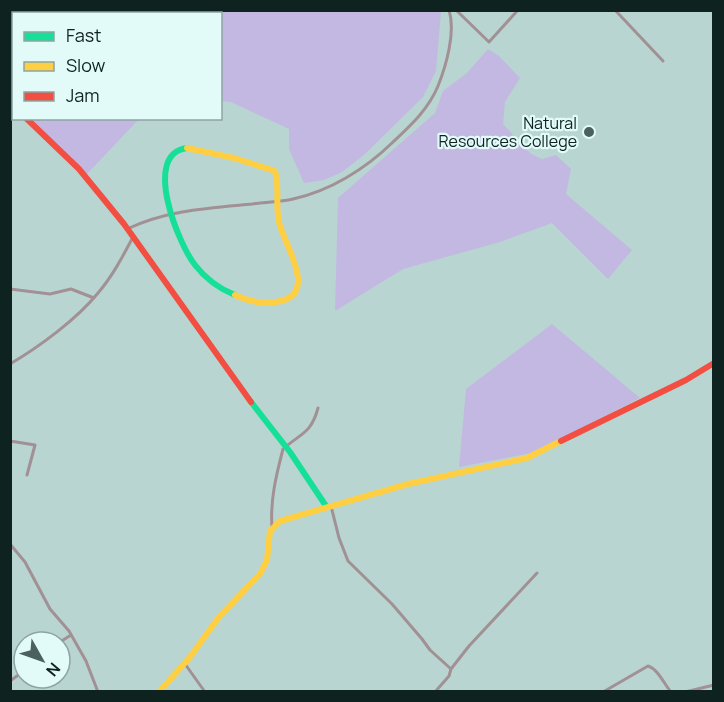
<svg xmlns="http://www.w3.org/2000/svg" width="724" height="702" font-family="Manrope,sans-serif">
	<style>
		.green { fill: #c3b8e1 }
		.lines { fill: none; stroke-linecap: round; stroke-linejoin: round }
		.street { stroke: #a19194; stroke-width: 3 }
		.fast { stroke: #16e098; stroke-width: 6 }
		.slow { stroke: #ffcf43; stroke-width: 6 }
		.jam { stroke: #f24e42; stroke-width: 6 }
		.poi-dot { fill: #4a615e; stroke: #e2fbf9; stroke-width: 2 }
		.labels { text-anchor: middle; stroke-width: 4.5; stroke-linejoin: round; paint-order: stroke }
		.poi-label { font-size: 16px; fill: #0e2220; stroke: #e2fbf9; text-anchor: end }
	</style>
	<rect width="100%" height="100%" fill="#b9d5d2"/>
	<!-- green -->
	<path class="green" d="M11,11h430l-5,60 -13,26 -59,58 -22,17 -18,8 -20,3 -15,-34v-20l-58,-27 -10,-1 -1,-87h-206l-1,91 -2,-1z
		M488,49l11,7 21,22 -15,24 -2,22 28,30 11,5 14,-4 15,14 -5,25 66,56 -24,29 -56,-56 -52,19 -97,27 -68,42 3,-113 97,-85 8,-22 24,-18z
		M32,119h107l-52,55z
		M552,324l88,74 -108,55 -73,14 7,-78z"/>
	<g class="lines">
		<!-- street -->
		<path class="street" d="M456,10l33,32 29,-32
			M615,10l48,51
			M10,105l4,2
			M127,229c40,-19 82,-21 125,-25 14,-2 28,-2 41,-5 37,-8 72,-30 99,-56 18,-17 36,-33 46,-57 8,-20 18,-54 11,-76
			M10,289l40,5 21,-5 23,9
			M10,364c29,-17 67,-45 88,-71 14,-16 25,-37 35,-56
			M10,441l25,4 -8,30
			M331,506l8,32 9,23 44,43 30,35 8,11 21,19 -2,7 -14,16
			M272,528c-2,-28 4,-52 11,-79 18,-16 28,-15 35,-41
			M10,544l15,18 25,47 19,22 17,30 12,31
			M60,642l11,-7
			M185,664l20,28
			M451,669l18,-23 68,-73
			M10,681l14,-10
			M603,692l45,-26c10,3 16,18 23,26
			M685,692l29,-7"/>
		<!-- fast -->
		<path class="fast" d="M187,148c-46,6 -8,97 8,117 10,13 25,24 40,30
			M251,402l39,50 36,54"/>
		<!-- slow -->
		<path class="slow" d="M187,148l47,10 41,13c5,17 0,34 4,51 5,23 39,70 2,79 -16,4 -31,1 -46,-6
			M159,692l31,-35 29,-40 41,-43 7,-14 3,-29 10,-10 128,-37 119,-26 34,-17"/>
		<!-- jam -->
		<path class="jam" d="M26,118l53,51 45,55 127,178
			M561,441l125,-61 28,-17"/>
	</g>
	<!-- markers -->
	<circle class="poi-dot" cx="589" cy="132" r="6"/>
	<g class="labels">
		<!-- poi labels -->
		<g class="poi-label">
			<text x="577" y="129">Natural<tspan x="577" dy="18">Resources College</tspan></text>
		</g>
	</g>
	<!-- border -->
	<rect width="724" height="702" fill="none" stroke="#0e2220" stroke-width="24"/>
	<!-- legend -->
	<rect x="12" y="12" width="210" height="108" fill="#e2fbf9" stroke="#8da4a2" stroke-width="1.5"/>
	<rect x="24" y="32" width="30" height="9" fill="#16e098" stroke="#8da4a2" stroke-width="1.5"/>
	<text x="66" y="42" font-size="18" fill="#0e2220">Fast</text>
	<rect x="24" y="62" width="30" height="9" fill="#ffcf43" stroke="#8da4a2" stroke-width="1.5"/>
	<text x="66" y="72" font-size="18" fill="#0e2220">Slow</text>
	<rect x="24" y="92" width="30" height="9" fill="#f24e42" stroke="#8da4a2" stroke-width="1.5"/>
	<text x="66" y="102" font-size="18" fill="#0e2220">Jam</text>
	<!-- north arrow -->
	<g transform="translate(42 660) rotate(130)"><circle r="28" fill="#e2fbf9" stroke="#8da4a2" stroke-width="1.5"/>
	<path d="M0-4.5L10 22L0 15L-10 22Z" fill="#4a615e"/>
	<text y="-9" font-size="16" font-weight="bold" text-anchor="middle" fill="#0e2220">N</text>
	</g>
</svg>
